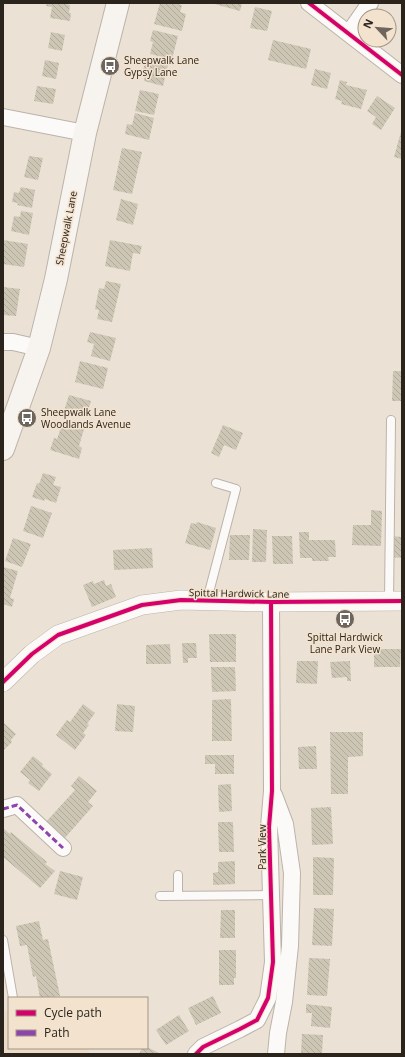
<svg xmlns="http://www.w3.org/2000/svg" width="405" height="1057" font-family="'Open Sans',sans-serif">
	<style>
		.built { fill: #ebdbc7 }
		.building { fill: url(#building-back-hatch) }
		.lines { fill: none; stroke-linecap: round; stroke-linejoin: round }
		.service-casing { stroke: #bbb3aa; stroke-width: 10 }
		.minor-casing { stroke: #bbb3aa; stroke-width: 18 }
		.tertiary-casing { stroke: #bbb3aa; stroke-width: 20 }
		.secondary-casing { stroke: #bbb3aa; stroke-width: 24 }
		.service { stroke: #fcfaf9; stroke-width: 8 }
		.minor { stroke: #fcfaf9; stroke-width: 16 }
		.tertiary { stroke: #fcfaf9; stroke-width: 19 }
		.secondary { stroke: #f7f3ef; stroke-width: 22 }
		.quiet { stroke: #8e44ad; stroke-width: 3; stroke-dasharray: 6 3; stroke-linecap: butt }
		.cycleway-casing { stroke: #f3e2cd; stroke-width: 6 }
		.cycleway { stroke: #d6006c; stroke-width: 4 }
		.labels { text-anchor: middle; stroke-width: 3; stroke-linejoin: round; paint-order: stroke }
		.poi-label { font-size: 10px; fill: #2a241c; stroke: #f3e2cd; text-anchor: start }
		.street-label { font-size: 10px; fill: #2a241c; stroke: #f3e2cd }
	</style>
	<defs>
		<pattern id="building-back-hatch" width="6" height="6" patternUnits="userSpaceOnUse"><rect width="6" height="6" fill="#cdc6b5"/><path d="M-1 5l2 2M0 0l6 6M5-1l2 2" fill="none" stroke="#b0aa9b"/></pattern>
	</defs>
	<rect width="100%" height="100%" fill="#ebe1d5"/>
	<!-- built -->
	<path class="built" d="M9,1010v38h80v6h-86v-42z"/>
	<!-- building -->
	<path class="building" d="M47,3h14l9,2 -1,8h2l-1,8 -20,-3 2,-11 -6,-1z
		M160,3h12l10,2 -2,7 6,2 -4,17 -28,-7z
		M211,3h31l-2,8z
		M255,7l17,4 -5,20 -17,-3z
		M389,16l6,5 -6,8z
		M153,30l25,6 -6,23 -22,-5 3,-12 -3,-1z
		M51,32l14,3 -3,16 -14,-3z
		M273,40l38,9 -5,20 -38,-9z
		M45,60l14,3 -3,16 -14,-3z
		M146,60l22,5 -5,21 -19,-5 2,-11h-3z
		M315,69l16,4 -4,16 -16,-4z
		M340,80l7,2 -1,3 21,5 -6,19 -20,-5 1,-3 -7,-2z
		M37,86l19,3 -3,15 -19,-3z
		M140,90l19,4 -5,21 -19,-4z
		M377,96l18,12 -14,22 -9,-6 4,-7 -9,-6z
		M135,113l19,5 -5,22 -24,-6 2,-10 5,1z
		M402,128v31l-8,-2z
		M122,148l20,4 -10,42 -19,-4z
		M29,156l14,2 -5,22 -14,-3z
		M21,187l14,3 -3,18 -15,-3 1,-2 -6,-1 2,-10 5,1z
		M121,199l17,5 -5,21 -17,-5z
		M21,211l12,2 -4,22 -18,-4 3,-15 6,1z
		M3,240l25,4 -4,23 -21,-3z
		M110,240l32,6 -2,8 -7,-1 -3,18 -25,-5z
		M106,281l15,3 -9,38 -15,-3 2,-9 -4,-1 4,-21 5,1z
		M3,287l17,2 -4,27 -13,-1z
		M90,332l26,6 -6,23 -19,-5 3,-12 -7,-2z
		M80,361l28,7 -5,21 -28,-7z
		M393,371h9v30h-10z
		M69,395l22,6 -5,16 -22,-6z
		M63,422l21,7 -5,17 3,2 -3,11 -29,-9 4,-12 3,1z
		M223,425l20,8 -7,17 -12,-5 -5,12 -8,-4z
		M43,473l13,4 -3,8 8,2 -5,16 -11,-4 -1,2 -12,-4 5,-14 2,1z
		M31,506l21,7 -9,25 -20,-7z
		M371,510l11,1 -1,35 -29,-1 1,-20h18z
		M197,522l19,6 -6,22 -25,-7 6,-20 5,1z
		M253,529l14,1 -1,32h-14z
		M299,532h10v8h26l1,17h-8l1,4h-17v-3h-12z
		M230,535h20l-1,25h-20z
		M272,536h20l1,28h-20z
		M392,536l9,1 1,21 -12,-1z
		M13,538l18,6 -9,23 -17,-6z
		M152,548l1,20 -39,2 -1,-20z
		M3,567l15,4 -8,27 4,1 -2,8 -9,-3z
		M104,580l2,6 5,-2 5,13 -24,10 -9,-22 10,-4 1,3z
		M209,634h27v28h-26z
		M182,643h14l1,15h-9v5h-5z
		M170,644l1,20h-25v-19z
		M374,649h27l-1,18h-26z
		M297,661h21l-1,23 -21,-1z
		M350,661l1,20h-4v-4l-15,1 -2,-16z
		M211,667h24l1,24 -24,1z
		M231,699l1,42h-20v-41z
		M83,704l12,9 -8,11 2,1 -6,8 3,2 -11,15 -19,-15 11,-15 3,2z
		M117,704l18,2 -2,26 -18,-1z
		M3,722l13,12 -5,6 1,2 -8,8 -1,-1z
		M330,732h33v24l-15,1v37h-17z
		M316,746l1,23h-18l-1,-22z
		M205,755h29v19h-19v-10h-10z
		M33,756l10,8 -1,2 10,8 -13,17 -11,-8 2,-3 -10,-8z
		M79,776l18,15 -9,11 5,4 -29,33 -19,-16 30,-33 -4,-4z
		M231,784l1,27 -13,1 -1,-27z
		M331,807l2,37 -21,1 -1,-37z
		M218,822h15l1,30h-15z
		M3,828l7,6 1,-2 36,30 -2,2 10,7 -15,17 -37,-31z
		M313,857l21,1 -1,37h-20z
		M235,861v23l-22,1v-12l5,-1v-10z
		M60,871l23,6 -6,23 -23,-6z
		M314,908l20,1 -2,37 -20,-1z
		M221,910h14v28h-15z
		M39,921l4,19 5,-1 12,57 -20,2 -4,-22 -3,1 -6,-32 -7,1 -4,-20z
		M219,950h17v28h-2v7h-15z
		M309,958l21,1 -3,37 -20,-1z
		M213,996l8,17 -25,12 -8,-17z
		M306,1004l26,3 -2,21 -19,-2 1,-13h-6z
		M179,1015l10,16 -23,14 -10,-15z
		M302,1034l21,1 -1,19h-21z
		M147,1047l14,7h-22l3,-6h5z"/>
	<g class="lines">
		<defs>
			<path id="service" d="M207,600l29,-111 -20,-6
				M389,601l2,-181
				M160,896l110,-1
				M178,896v-21
				M3,940l10,58"/>
			<path id="minor" d="M309,3l93,72
				M349,33l21,-30
				M3,117l82,16
				M3,342h10l26,6
				M274,795l11,29 7,49 -2,73 -6,56 -6,31 -2,21
				M3,809l14,-4 46,43
				M196,1054l7,-7 37,-18 17,-9 11,-22 5,-36 -4,-135 3,-36 -1,-189"/>
			<path id="tertiary" d="M3,682l29,-28 26,-19 84,-30 39,-5 90,2 131,-1"/>
			<path id="secondary" d="M3,449l36,-101 17,-69 29,-146 33,-130"/>
		</defs>
		<!-- service casing -->
		<use href="#service" class="service-casing"/>
		<!-- minor casing -->
		<use href="#minor" class="minor-casing"/>
		<!-- tertiary casing -->
		<use href="#tertiary" class="tertiary-casing"/>
		<!-- secondary casing -->
		<use href="#secondary" class="secondary-casing"/>
		<!-- service -->
		<use href="#service" class="service"/>
		<!-- minor -->
		<use href="#minor" class="minor"/>
		<!-- tertiary -->
		<use href="#tertiary" class="tertiary"/>
		<!-- secondary -->
		<use href="#secondary" class="secondary"/>
		<!-- quiet -->
		<path class="quiet" d="M3,809l14,-4 46,43"/>
		<defs>
			<path id="cycleway" d="M309,3l93,72
				M3,682l29,-28 26,-19 84,-30 39,-5 90,2 131,-1
				M196,1054l7,-7 37,-18 17,-9 11,-22 5,-36 -4,-135 3,-36 -1,-189"/>
		</defs>
		<!-- cycleway casing -->
		<use href="#cycleway" class="cycleway-casing"/>
		<!-- cycleway -->
		<use href="#cycleway" class="cycleway"/>
	</g>
	<!-- icons -->
	<defs>
		<symbol id="bus-disc" viewBox="-11 -11 22 22"><circle r="9.5" fill="#6e665d" stroke="#f3e2cd"/><path d="M-5-6H5V4H4V6H2V4H-2V6H-4V4H-5ZM-3.5-4V0h7V-4ZM-3.5 1.2v1.5H-2V1.2ZM2 1.2v1.5H3.5V1.2Z" fill="#fff"/></symbol>
	</defs>
	<g fill-rule="evenodd">
		<use href="#bus-disc" x="99" y="55" width="22" height="22"/>
		<use href="#bus-disc" x="16" y="407" width="22" height="22"/>
		<use href="#bus-disc" x="334" y="608" width="22" height="22"/>
	</g>
	<g class="labels">
		<!-- poi labels -->
		<g class="poi-label">
			<text x="124" y="64">Sheepwalk Lane<tspan x="124" dy="12">Gypsy Lane</tspan></text>
			<text x="41" y="416">Sheepwalk Lane<tspan x="41" dy="12">Woodlands Avenue</tspan></text>
			<text x="345" y="641" text-anchor="middle">Spittal Hardwick<tspan x="345" dy="12">Lane Park View</tspan></text>
		</g>
		<!-- street labels -->
		<g class="street-label">
			<text transform="translate(66 228) rotate(-79)" y="4">Sheepwalk Lane</text>
			<text transform="translate(239 593) rotate(1)" y="4">Spittal Hardwick Lane</text>
			<text transform="translate(262 847) rotate(-90)" y="4">Park View</text>
		</g>
	</g>
	<!-- border -->
	<rect width="405" height="1057" fill="none" stroke="#2a241c" stroke-width="8"/>
	<!-- legend -->
	<rect x="8" y="997" width="140" height="52" fill="#f3e2cd" stroke="#a39686"/>
	<rect x="16" y="1010" width="20" height="6" fill="#d6006c" stroke="#a39686"/>
	<text x="44" y="1017" font-size="12" fill="#2a241c">Cycle path</text>
	<rect x="16" y="1030" width="20" height="6" fill="#8e44ad" stroke="#a39686"/>
	<text x="44" y="1037" font-size="12" fill="#2a241c">Path</text>
	<!-- north arrow -->
	<g transform="translate(377 28) rotate(296)"><circle r="19" fill="#f3e2cd" stroke="#a39686"/>
	<path d="M0-3L7 15L0 10L-7 15Z" fill="#6e665d"/>
	<text y="-6" font-size="11" font-weight="bold" text-anchor="middle" fill="#2a241c">N</text>
	</g>
</svg>
